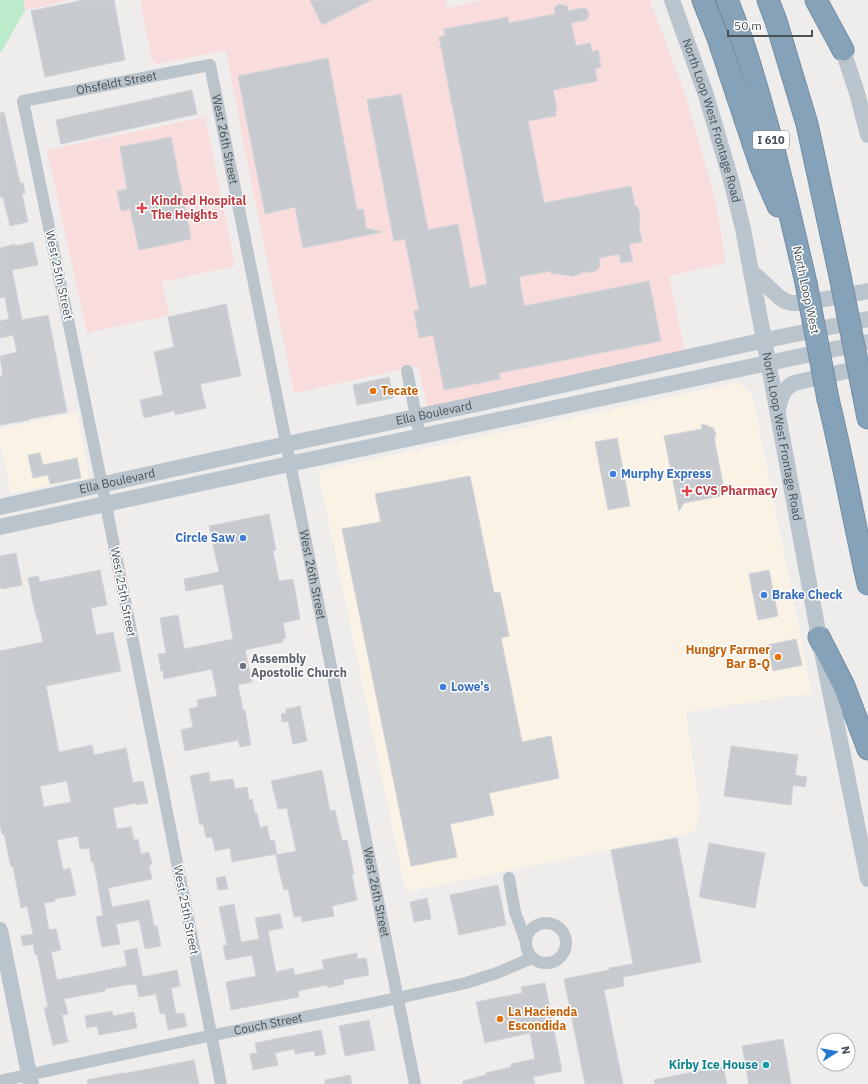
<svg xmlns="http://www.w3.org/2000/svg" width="868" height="1084" font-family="'IBM Plex Sans',sans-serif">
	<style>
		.commercial { fill: #faf3e5 }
		.medical { fill: #f9dddc }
		.green { fill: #bcebcc }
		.building { fill: #c7cacf; stroke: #d0d3d8; fill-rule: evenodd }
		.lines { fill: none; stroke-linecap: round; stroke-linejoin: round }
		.highway-casing { stroke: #728da4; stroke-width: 23 }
		.street { stroke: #bbc4cb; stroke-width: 12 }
		.secondary { stroke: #b9c4cd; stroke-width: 16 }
		.highway { stroke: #86a2b9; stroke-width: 21 }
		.highway-bridge-casing { stroke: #728da4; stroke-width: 23; stroke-linecap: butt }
		.highway-bridge { stroke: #86a2b9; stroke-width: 21 }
		.health-dot { fill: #e0444e; stroke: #fff; stroke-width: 1.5 }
		.food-dot { fill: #e8710a; stroke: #fff; stroke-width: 1.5 }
		.shop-dot { fill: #3f7fe0; stroke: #fff; stroke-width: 1.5 }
		.worship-dot { fill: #6b7280; stroke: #fff; stroke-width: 1.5 }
		.culture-dot { fill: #0f9aa8; stroke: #fff; stroke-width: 1.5 }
		.labels { text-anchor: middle; stroke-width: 3; stroke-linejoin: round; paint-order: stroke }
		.shield { fill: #fff; stroke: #7e858a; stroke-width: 1 }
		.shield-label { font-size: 11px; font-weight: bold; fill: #465158 }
		.street-label { font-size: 12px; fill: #465158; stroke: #fff }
		.health-label { font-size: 12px; font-weight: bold; fill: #be3a42; stroke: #fff; text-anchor: start }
		.food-label { font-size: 12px; font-weight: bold; fill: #c56008; stroke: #fff; text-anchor: start }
		.shop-label { font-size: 12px; font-weight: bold; fill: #366cbe; stroke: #fff; text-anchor: start }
		.worship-label { font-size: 12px; font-weight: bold; fill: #5b616d; stroke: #fff; text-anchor: start }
		.culture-label { font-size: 12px; font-weight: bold; fill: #0d838f; stroke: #fff; text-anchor: end }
	</style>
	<rect width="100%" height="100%" fill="#efecec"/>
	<!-- commercial -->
	<path class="commercial" d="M737,383l15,10 60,300 -126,19 14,98 -6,22 -288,60 -88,-421z
		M77,412l12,66 -78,15 -11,-49v-15z"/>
	<!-- medical -->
	<path class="medical" d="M23,0h47l-45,10z
		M140,0h305l2,8 37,-8h165l11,27 25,67 24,83 6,24 7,35 3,27 -56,13 16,76 -257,58 -10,-44 -124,27 -49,-242 -19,-101 -69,14 -5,-4z
		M205,117l30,149 -73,16 7,33 -82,18 -40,-183z"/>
	<!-- green -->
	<path class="green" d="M0,0h23l2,10 -23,41 -2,1z"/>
	<!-- building -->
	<path class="building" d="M79,0h35l11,60 -80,17 -14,-66 48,-10z
		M310,0h61l-49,25z
		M559,4l8,2 1,5 15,-3 3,1 2,2 1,5 -3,4 -15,3 5,23 14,-3 2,9 6,-2 3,17 -6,2 2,12 -44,9 4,21h-2l1,5 -28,5 16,82 87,-17 4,21 2,-1 3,7 -1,15 3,14 -13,2 4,17 -12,2 -2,-9 -20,4 1,8 -3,4 -4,2h-10l-6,3 -5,1 -21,-3 -1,-2 -31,6 5,29 125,-25 12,60 -162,32 1,6 -56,11 -11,-55 -14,3 -5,-27 5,-1 -14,-71 -11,2 -27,-141 34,-6 27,136 30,-6 12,64 17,-4 -48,-247 6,-1 -1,-7 64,-12 1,6 46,-9 -1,-6z
		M328,58l29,152 6,-1 3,19 16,4 -79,16 -8,-41 -30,7 -27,-138z
		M192,90l5,24 -136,30 -5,-24z
		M4,112l16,71h3l2,10 -3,1 6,28 -18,4 -7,-29 -3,1v-85z
		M171,137l20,102 -52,11 -9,-41 -9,2 -4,-20 10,-2 -7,-42z
		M33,242l5,23 -26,5 10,50 26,-5 19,97 -38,7v1l-29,5v-49h3l-3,-20 17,-4 -4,-17 -13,3v-17l9,-2 -4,-22 -5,1v-50l15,-4v2z
		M226,304l15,72 -41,8 6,24 -31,7 -1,-4 -30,7 -4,-18 23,-5 -9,-43 20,-5 -6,-30z
		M389,377l4,21 -36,7 -4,-20z
		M701,424l8,2 5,3 1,3 1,4 -2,1 11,58 -41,8 -5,8 -15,-75 38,-7z
		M617,438l13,68 -22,4 -13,-68z
		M40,453l3,12 34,-7 4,20 -31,6 -2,-9 -15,3 -5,-23z
		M470,476l24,117 6,-1 9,44 -8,2 21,104 29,-6 8,42 -70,15 5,22 -44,9 7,33 -46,9 -69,-337 39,-7 -6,-28z
		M269,514l7,36 -3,1 6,30 14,-2 7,40 -17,4 3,15 -3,1v3l-38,8 7,32 -14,3 5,25h2l6,35 -11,2 -2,-7 -53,11 -4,-21 12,-3 -4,-18 9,-2 -1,-7 20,-4 -5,-27 -48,10 -1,-8h-2l-3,-17 8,-1 -6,-35 18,-3 6,34 49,-10 -10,-55 -37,7 -2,-12 35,-7 -10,-46z
		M16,553l6,32 -20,4v-1h-2v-32z
		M100,570l7,35 -16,3 5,27 17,-3 8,39 -75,15 13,66 33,-7 2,10 32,-7 7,35 10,-2 5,22 -12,2v-2l-23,5 4,21 14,-2 3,13 4,-1 3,15 8,-2 3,12 -3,1 3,14 -44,9 4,19 37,-7 5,26h3l4,20 -16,3 -6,-29 -23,4 4,20 -18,3 -6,-30 7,-2 -7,-40 -3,-13h-2l-2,-14 -9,1 -2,-13 -21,4 6,30 7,-2 6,27 -21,4v2l-11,2 5,27 7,-1 5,21 -10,2 6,28 70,-14 -3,-15 13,-3 6,29 34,-7 3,16 -9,2 5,26 8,-1 3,13 -19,4 -3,-17 -5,1 -4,-20 -17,3 -3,-13 -5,1v-1l-26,5v2l-41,8 4,15 -6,1 6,27 -15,3 -9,-37 4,-1 -11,-53 -2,1 -2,-11 -10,2 -2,-10 12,-2 -6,-28 -6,2 -8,-42 -2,1 -7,-33h-2l-2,-10v-173l43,-9 -5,-23h-1l-4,-16 -5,-25 10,-2 2,6zM67,781l4,21 -27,5 -4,-21z
		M769,570l9,46 -20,4 -9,-46z
		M796,639l6,26 -29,6 -5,-26z
		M300,706l7,35 -14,3 -5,-23 -6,1 -1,-8 5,-1v-4z
		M731,746l67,9 -3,20 12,2 -2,10 -12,-2 -2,20 -67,-9z
		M322,770l8,41 5,-1 7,31 5,-1 7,34 -2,1 5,25 -25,6 2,10 -32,6 -1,-6 -7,1 -6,-28 -4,1 -6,-23 -2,-12 20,-4 -9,-43 -9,1 -7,-28z
		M209,772l1,10 23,-3 2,10 12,-2 2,13 3,-1 3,15 2,-1 3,15 7,-2 3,15 4,-1 3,14 -45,8 -2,-14 -15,3 -3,-14 -6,1 -3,-14 -3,1 -10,-49z
		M677,838l24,124 -78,15 1,9 -20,4 19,94h-38l-21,-105 45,-9v-2l24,-4 -22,-114z
		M709,843l56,10 -10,55 -56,-11z
		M225,876l3,13 -10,1 -2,-12z
		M498,885l8,40 -47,10 -9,-40z
		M427,898l4,21 -17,3 -4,-20z
		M234,904l7,38 18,-3 -4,-21 25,-4 3,14 -15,3 8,41 17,-4 2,7 29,-6 -2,-9 35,-7v6l9,-1 3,17 -26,5 1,4 -16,4 -1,-3 -29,6 1,6 -68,13 -5,-28 30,-6 -4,-21 -26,5 -3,-14 4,-1 -8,-38z
		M545,983l17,88 -29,6 2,7h-72v-3l23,-6v-2l25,-6v-3l24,-5 -5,-26 -45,10 -9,-41 46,-9 -1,-6z
		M112,1011l1,5 21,-4 3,16 -38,7 -2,-9 -10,2 -2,-12z
		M369,1020l6,30 -30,6 -6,-30z
		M321,1030l5,24 -11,2 -1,-5 -19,3 -1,-5 -19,4 3,12 -25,5 -3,-16 7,-1 -2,-10z
		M783,1039l8,45h-42l-7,-38z
		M194,1060l5,24h-111l-1,-4 35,-7v1z
		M723,1066l4,18h-72l-1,-4z
		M350,1075l2,9h-27v-4z"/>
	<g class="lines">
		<defs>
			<path id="highway" d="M703,0l15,38 43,129 17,39
				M727,0c17,41 29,84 41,127 14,52 26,104 38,156
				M768,0l8,21 31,103 33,152
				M816,0l27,50
				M863,392l5,26
				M828,399c15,61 26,123 40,185
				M819,637l25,49 24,63"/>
		</defs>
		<!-- highway casing -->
		<use href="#highway" class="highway-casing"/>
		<!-- street -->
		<g class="street">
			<path d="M407,371l13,65"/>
			<path d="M509,878l6,34 11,30"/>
			<circle cx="546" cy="943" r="20"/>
			<path id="s1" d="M0,1081l199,-43 180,-36 87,-19 31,-10 35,-15"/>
			<path id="s2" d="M221,1084l-119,-599 -79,-384 187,-36 205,1019"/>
		</g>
		<!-- secondary -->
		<g class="secondary">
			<path id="s3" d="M672,0l34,95 25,85 12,49 28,148 48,260 49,242"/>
			<path d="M839,39l18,54 11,42"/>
			<path d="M751,271l28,26 6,4 6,2h12l65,-12"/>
			<path d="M778,410c2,-12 5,-21 16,-27l74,-17"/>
			<path id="s4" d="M0,507l287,-63 190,-40 270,-60 121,-25"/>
			<path d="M0,527l303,-66 565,-119"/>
			<path d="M0,930l31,154"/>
		</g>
		<!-- highway -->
		<use href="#highway" class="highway"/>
		<defs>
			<path id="highway-bridge" d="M840,276l23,116
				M806,283l22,116"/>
		</defs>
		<!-- highway-bridge casing -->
		<use href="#highway-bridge" class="highway-bridge-casing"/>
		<!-- highway-bridge -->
		<use href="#highway-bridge" class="highway-bridge"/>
	</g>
	<!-- markers -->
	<g class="health-dot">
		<path d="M140 202h4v4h4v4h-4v4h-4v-4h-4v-4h4z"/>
		<path d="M685 485h4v4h4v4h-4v4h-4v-4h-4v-4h4z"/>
	</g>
	<g class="food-dot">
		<circle cx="373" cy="391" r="4"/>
		<circle cx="778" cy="657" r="4"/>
		<circle cx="500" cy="1019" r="4"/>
	</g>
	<g class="shop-dot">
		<circle cx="613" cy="474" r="4"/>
		<circle cx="243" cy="538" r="4"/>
		<circle cx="764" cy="595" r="4"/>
		<circle cx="443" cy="687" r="4"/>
	</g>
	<circle class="worship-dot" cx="243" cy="666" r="4"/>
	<circle class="culture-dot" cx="766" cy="1065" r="4"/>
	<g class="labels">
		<!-- shield labels -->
		<rect class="shield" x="753" y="131" width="36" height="18" rx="3"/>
		<g class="shield-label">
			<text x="771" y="144">I 610</text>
		</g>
		<!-- street labels -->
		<g class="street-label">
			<text dy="4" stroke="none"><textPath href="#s2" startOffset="1098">Ohsfeldt Street</textPath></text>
			<text dy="4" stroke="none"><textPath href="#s3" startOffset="127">North Loop West Frontage Road</textPath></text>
			<text dy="4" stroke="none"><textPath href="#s2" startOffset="1269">West 26th Street</textPath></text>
			<text transform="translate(59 275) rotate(78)" y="4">West 25th Street</text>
			<text transform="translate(806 290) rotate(78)" y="4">North Loop West</text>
			<text dy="4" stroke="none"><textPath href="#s4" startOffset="444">Ella Boulevard</textPath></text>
			<text dy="4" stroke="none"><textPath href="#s3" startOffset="451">North Loop West Frontage Road</textPath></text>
			<text dy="4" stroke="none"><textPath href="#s4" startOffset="120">Ella Boulevard</textPath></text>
			<text dy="4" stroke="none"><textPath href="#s2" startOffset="1713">West 26th Street</textPath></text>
			<text transform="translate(123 592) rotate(79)" y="4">West 25th Street</text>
			<text dy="4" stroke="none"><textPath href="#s2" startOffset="2037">West 26th Street</textPath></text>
			<text transform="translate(186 910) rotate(79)" y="4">West 25th Street</text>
			<text dy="4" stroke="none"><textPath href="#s1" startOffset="274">Couch Street</textPath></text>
		</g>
		<!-- health labels -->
		<g class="health-label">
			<text x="151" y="205">Kindred Hospital<tspan x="151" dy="14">The Heights</tspan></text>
			<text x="695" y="495">CVS Pharmacy</text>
		</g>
		<!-- food labels -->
		<g class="food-label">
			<text x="381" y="395">Tecate</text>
			<text x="770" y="654" text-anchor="end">Hungry Farmer<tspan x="770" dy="14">Bar B-Q</tspan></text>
			<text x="508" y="1016">La Hacienda<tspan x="508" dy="14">Escondida</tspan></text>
		</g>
		<!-- shop labels -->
		<g class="shop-label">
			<text x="621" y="478">Murphy Express</text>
			<text x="235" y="542" text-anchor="end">Circle Saw</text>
			<text x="772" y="599">Brake Check</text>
			<text x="451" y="691">Lowe's</text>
		</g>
		<!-- worship labels -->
		<g class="worship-label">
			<text x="251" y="663">Assembly<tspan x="251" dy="14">Apostolic Church</tspan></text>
		</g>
		<!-- culture labels -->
		<g class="culture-label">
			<text x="758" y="1069">Kirby Ice House</text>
		</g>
	</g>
	<!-- north arrow -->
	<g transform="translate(836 1052) rotate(79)"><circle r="19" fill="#ffffff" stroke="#b5b9bc"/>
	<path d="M0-3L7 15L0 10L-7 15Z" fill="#2379d2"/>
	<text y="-6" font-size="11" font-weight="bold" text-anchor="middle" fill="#465158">N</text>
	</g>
	<!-- scale -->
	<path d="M728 30v6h84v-6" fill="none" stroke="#465158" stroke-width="2"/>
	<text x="734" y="30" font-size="12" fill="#465158" stroke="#ffffff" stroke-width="3" paint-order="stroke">50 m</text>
</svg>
